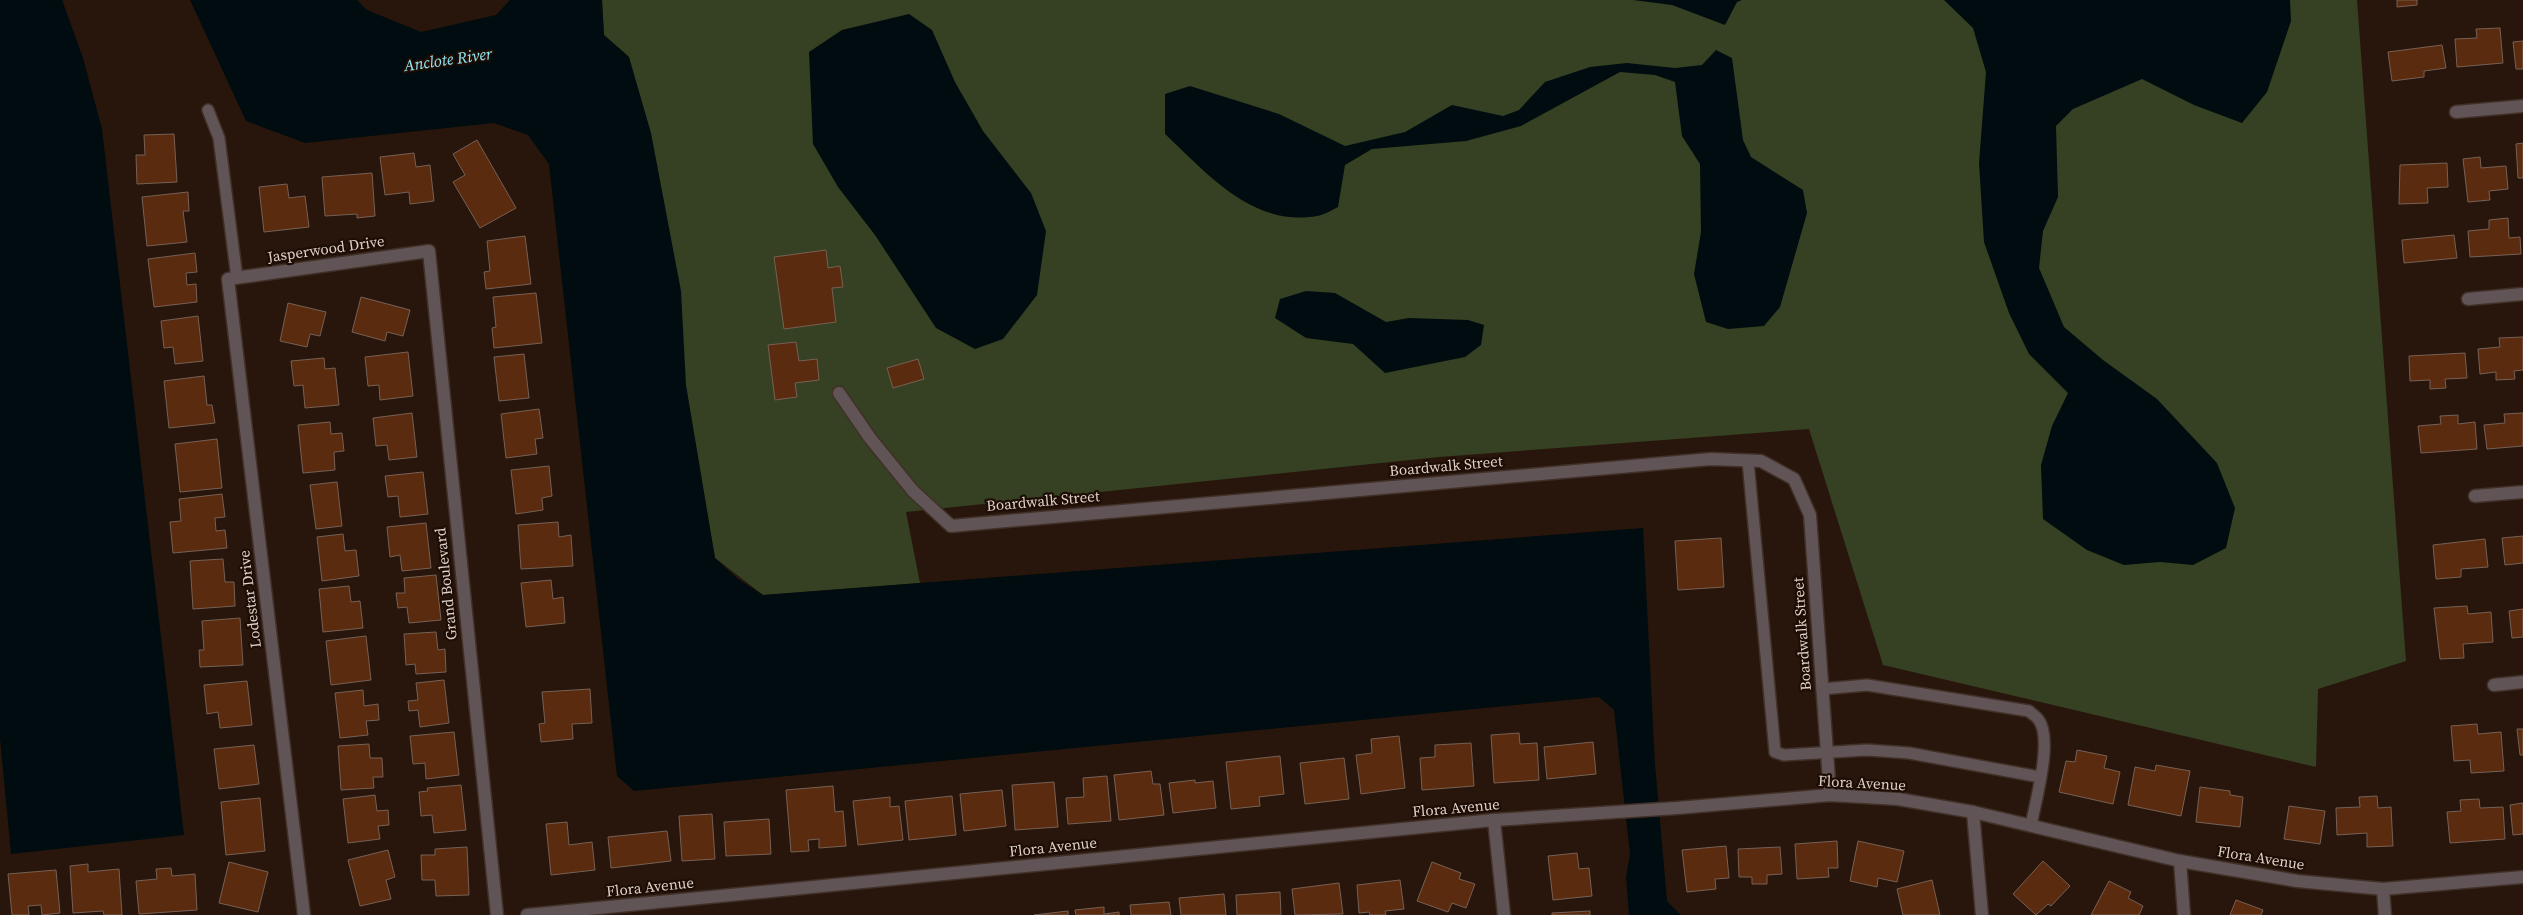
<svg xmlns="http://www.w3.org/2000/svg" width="2523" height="915" font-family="'Source Serif 4',serif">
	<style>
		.green { fill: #354122 }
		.water { fill: #000c0f }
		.building { fill: #5a2b0e; stroke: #776054 }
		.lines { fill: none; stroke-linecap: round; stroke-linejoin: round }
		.service-casing { stroke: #413027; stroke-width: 14 }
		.minor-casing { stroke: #413027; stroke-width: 15 }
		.tertiary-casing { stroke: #413027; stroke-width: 15 }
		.service { stroke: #605457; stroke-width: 11 }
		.minor { stroke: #605457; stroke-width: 12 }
		.tertiary { stroke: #605457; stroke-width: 12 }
		.labels { text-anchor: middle; stroke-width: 4.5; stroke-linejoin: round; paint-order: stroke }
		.street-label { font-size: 15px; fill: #ded1ca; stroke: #1e0d04 }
		.water-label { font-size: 16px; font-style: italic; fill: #92ebf9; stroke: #1e0d04 }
	</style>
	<rect width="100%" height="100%" fill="#28160c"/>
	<!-- green -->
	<path class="green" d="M602,0h1755l49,661 -88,28 -2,78 -433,-102 -74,-236 -370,28 -533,55 14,71 -157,12 -48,-37 -86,-501 -25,-22z"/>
	<!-- water -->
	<path class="water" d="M0,0h62l21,58 19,71 82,706 -173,19 -11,-116z
		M190,0h167l10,10 54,22 75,-17 14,-15h92l2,35 25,22 22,76 30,158 5,94 29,173 23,21 25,16 880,-67 12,236 12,137 14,14h-52l-3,-38 4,-23 -16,-144 -15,-13 -965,94 -17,-15 -68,-612 -21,-29 -34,-12 -189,20 -59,-22z
		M1633,0h109l-5,2 -12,23 -53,-20z
		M1944,0h346l1,21 -24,71 -25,31 -48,-18 -52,-26 -69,30 -17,17 2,71 -15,34 -4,37 25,59 39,33 54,39 60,64 18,45 -9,40 -33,17 -33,-3 -36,3 -37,-15 -44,-31 -2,-54 11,-39 16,-33 -39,-39 -20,-41 -25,-71 -5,-79 7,-91 -13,-44z
		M909,14l23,16 23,52 28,49 48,62 15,38 -9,64 -34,44 -28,10 -39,-21 -61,-93 -37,-48 -25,-43 -4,-92 33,-22z
		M1716,50l16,8 11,82 8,17 52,33 4,23 -27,94 -16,19 -36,3 -22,-7 -12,-48 7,-42 -1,-68 -18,-28 -7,-54 -20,-7 -35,-3 -99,54 -55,15 -94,8 -27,16 -7,42c-6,3 -14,8 -21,9 -65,11 -109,-42 -152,-82v-40l25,-8 89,28 66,32 60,-14 47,-27 51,11 16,-6 26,-28 45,-15 37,-4 48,5 27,-3z
		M1306,291l29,2 51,29 23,-4 59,2 16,5 -3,20 -16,12 -80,16 -32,-29 -47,-6 -31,-20 5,-19z"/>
	<!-- building -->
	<path class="building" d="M2397,0h20v5l-20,2z
		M2500,28l3,35 -46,4 -2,-28 22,-1 -1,-9z
		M2523,41v28h-7l-3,-27z
		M2442,45l4,23 -22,3v6l-32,4 -4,-29z
		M174,134l3,48 -40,2 -1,-29h9l-1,-20z
		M477,140l39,68 -36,20 -27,-46 12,-7 -12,-21z
		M2523,143v35h-5l-2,-34z
		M414,153l2,14 14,-2 4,36 -24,3 -1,-12 -24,3 -5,-38z
		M2480,157l1,11 25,-2 2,23 -19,2 1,9 -22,2 -5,-43z
		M2447,163l1,24 -21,1 1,15 -29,1 1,-39z
		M372,173l3,43 -18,2v-4l-32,2 -3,-39z
		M287,184l2,14 16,-2 4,31 -45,5 -5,-45z
		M188,192l1,19h-6l4,31 -40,4 -5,-49z
		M2508,218l1,20 11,-1 1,17 -51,3 -2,-26 21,-2v-9z
		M2454,235l3,23 -53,5 -2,-23z
		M525,236l6,48 -45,5 -2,-17 6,-1 -3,-30z
		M826,250l2,18 12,-2 3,21 -11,1 4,34 -52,7 -10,-72z
		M195,253l2,19 -11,1 1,12 9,-1 1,18 -43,5 -6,-48z
		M536,293l6,50 -48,5 -2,-20 4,-1 -3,-30z
		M361,297l49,13 -7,26 -16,-4 -2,9 -33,-9z
		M288,303l38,9 -6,24 -10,-2 -3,13 -27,-6z
		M198,316l5,45 -28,3 -2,-17 -9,1 -3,-27z
		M2523,337v33l-9,1 1,8 -19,1v-8l-16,2 -2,-25 22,-2 -1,-9z
		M796,342l3,19 18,-2 2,21 -24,3 2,14 -22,3 -7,-55z
		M408,352l5,44 -33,4 -1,-15 -11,1 -3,-29z
		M2465,353l2,25 -22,1 1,9 -16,1v-9l-20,1 -1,-25z
		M524,354l5,44 -30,3 -5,-44z
		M324,358l1,11 10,-1 4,37 -34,3 -2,-23 -9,1 -3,-25z
		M918,359l6,20 -31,9 -6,-20z
		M204,376l3,29h5l3,18 -46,5 -5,-47z
		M539,409l4,29 -8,1 2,15 -31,4 -5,-44z
		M412,413l5,44 -28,3 -2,-15 -11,1 -3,-28z
		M2523,413v33l-36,3 -3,-24 21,-2 -1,-9z
		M2458,415v9l17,-2 2,27 -56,4 -3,-27 23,-2 -1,-8z
		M330,422l1,12 11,-1 2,18 -10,1 1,18 -32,3 -5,-48z
		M217,439l5,49 -42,4 -5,-48z
		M549,466l3,30 -10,2 1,12 -27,4 -5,-44z
		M423,472l5,42 -28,3 -2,-21 -10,1 -3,-21z
		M337,482l5,44 -26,3 -6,-44z
		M222,494l3,23 -10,1 1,13 9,-1 2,18 -54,5 -3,-31 11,-1 -2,-22z
		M558,522l1,15 12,-2 2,31 -52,3 -3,-44z
		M426,523l5,45 -29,3 -2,-16 -10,2 -3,-30z
		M343,534l2,17 11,-1 3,26 -37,5 -5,-44z
		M2523,536v27l-18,2 -3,-27z
		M1721,538l3,49 -46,3 -3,-49z
		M2485,539l3,28 -27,2v8l-25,2 -3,-34z
		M223,559l2,23h9l1,24 -42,3 -3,-48z
		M436,575l5,45 -32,3 -2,-16 -9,1 -2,-15h9l-1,-15z
		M551,580l2,19 10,-2 2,26 -39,4 -5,-44z
		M349,586l2,16 9,-1 3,27 -40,4 -4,-43z
		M2467,606l1,8 23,-2 2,30 -30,2 1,14 -24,1 -6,-51z
		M2523,609v28l-11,1 -3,-27z
		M240,618l3,47 -43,2 -1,-17h5l-2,-29z
		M436,632l2,18 7,-1 1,23 -30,2 -1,-10 -9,1 -2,-31z
		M366,636l5,44 -40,5 -5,-44z
		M444,680l5,43 -29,4 -2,-17 -9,1 -1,-10 10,-1 -2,-17z
		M247,681l5,44 -32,3 -2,-16 -11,2 -3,-29z
		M590,689l2,34 -20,1 1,15 -32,3 -2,-18 6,-1 -3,-31z
		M363,690l1,16 14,-2 1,16 -13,1 2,14 -28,3 -5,-45z
		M2477,724l1,10 23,-2 3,39 -33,2 -1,-13 -16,1 -3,-35z
		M2517,729h6v26h-3z
		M454,732l5,43 -33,4 -1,-16 -12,1 -3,-28z
		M1519,733l1,11 17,-1 2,37 -45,3 -3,-48z
		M1399,736l6,52 -44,6 -5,-39 16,-2 -1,-14z
		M1593,742l3,32 -49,5 -3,-32z
		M1471,743l3,43 -52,4 -2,-32 15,-1v-12z
		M369,744l1,14h12l1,19h-10l1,11 -33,2 -3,-44z
		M254,745l5,39 -40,5 -5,-40z
		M2077,750l30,6 -3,12 16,4 -7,32 -54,-12 7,-31 9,1z
		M1280,756l4,38 -25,3 1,9 -29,3 -5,-47z
		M1344,758l5,41 -44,5 -5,-41z
		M2156,765l34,6 -9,45 -53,-11 7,-38 20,4z
		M1151,771l2,13h7l4,31 -45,5 -5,-45z
		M1107,776l4,45 -43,3 -2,-26 18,-1 -1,-19z
		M1195,780v3l18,-2 3,27 -43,5 -4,-30z
		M1054,782l4,45 -43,3 -3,-45z
		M461,785l5,45 -32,3 -2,-18 -11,1 -2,-24 9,-1 -1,-3z
		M833,786l2,26 8,-1 3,35 -27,2v-9l-11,1 1,11 -18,1 -5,-62z
		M2200,787l30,4v4l13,2 -3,30 -44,-5z
		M1002,790l4,36 -42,5 -4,-37z
		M375,795l2,16 11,-1 1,15 -11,1 2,13 -32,4 -5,-44z
		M952,796l4,39 -47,5 -4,-39z
		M2377,796l1,12 13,-1 2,39 -26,1v-14l-30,2 -1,-27 24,-1 -1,-10z
		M890,797v10l9,-1 4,34 -45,5 -5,-44z
		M260,798l5,53 -39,4 -5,-53z
		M2479,799l1,9 23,-1 2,32 -55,4 -3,-31 14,-1 -1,-11z
		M2523,803v31l-10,1 -3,-30z
		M2289,806l36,5 -5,33 -36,-5z
		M712,814l3,45 -33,2 -3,-45z
		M769,819l2,35 -45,2 -2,-34z
		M567,822l2,23 23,-3 3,28 -44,5 -5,-51z
		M667,831l4,30 -60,7 -3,-31z
		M1837,841l1,27h-10l1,9 -32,2 -2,-35z
		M1858,841l46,10 -7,31 -19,-4 -1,9 -27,-6z
		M1726,846l3,32 -14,1 1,10 -29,3 -5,-42z
		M467,847l2,48 -33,1 -1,-16h-13l-1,-25h14v-6z
		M1780,847l2,27 -15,1v9h-15v-7h-13l-1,-28z
		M388,850l7,27 -9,3 5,19 -31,7 -12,-46z
		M1577,853l2,16 10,-1 3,28 -39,4 -5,-44z
		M2043,861l27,25 -19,20 -3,-2 -12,11 -23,-21z
		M229,862l39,10 -10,40 -39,-9z
		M1432,862l29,11 -2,6 16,5 -9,24 -14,-5 -4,9 -31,-11z
		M88,864v8l31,-3 3,46h-18l-1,-4 -30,2 -3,-47z
		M171,868l1,8 23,-2 2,36 -58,4 -3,-33 21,-2 -1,-10z
		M56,870l4,43 -18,2 -1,-10 -13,1 1,9h-17l-4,-41z
		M1400,880l4,29 -19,2 1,4h-16l-1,-3 -10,1 -2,-28z
		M1932,880l8,35h-37l-6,-26z
		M2109,881l22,11 -3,6 15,8 -4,9h-48z
		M1339,883l4,31 -48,1 -3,-26z
		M1280,892l1,23h-44l-1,-20z
		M1224,894l2,21h-45l-2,-17z
		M2236,900l27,10 -2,5h-31z
		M1169,902l2,13h-40l-1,-10z
		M1104,907v7l15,-2v3h-43l-1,-5z
		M1068,911v4h-34z
		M1590,911v4h-38v-2z"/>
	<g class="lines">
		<defs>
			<path id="service" d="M208,110l11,28 18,140
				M1748,461l27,291 9,3 83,-5 42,3 131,24
				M1822,689l45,-4 162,26c3,3 7,5 9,8 16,19 -3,83 -7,107"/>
			<path id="minor" d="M2456,112l67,-6
				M2468,299l55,-5
				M839,393l31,45 43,53 38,35 760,-67 50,2 33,18 16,36 20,280
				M2475,496l48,-4
				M2494,685l29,-3
				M1973,812l9,103
				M1494,820l10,95
				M2180,861l4,54
				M2383,889l2,26
				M304,915l-76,-636 201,-28 68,664"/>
			<path id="tertiary" d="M527,915l967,-95 183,-12 153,-13 68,4 75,13 207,49 117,20 86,8 140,-12"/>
		</defs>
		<!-- service casing -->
		<use href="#service" class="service-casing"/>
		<!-- minor casing -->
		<use href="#minor" class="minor-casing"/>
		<!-- tertiary casing -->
		<use href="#tertiary" class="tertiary-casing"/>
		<!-- service -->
		<use href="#service" class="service"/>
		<!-- minor -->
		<use href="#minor" class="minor"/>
		<!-- tertiary -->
		<use href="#tertiary" class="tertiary"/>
	</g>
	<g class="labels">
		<!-- street labels -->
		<g class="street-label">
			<text transform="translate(326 249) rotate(-8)" y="5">Jasperwood Drive</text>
			<text transform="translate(1446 466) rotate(-5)" y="5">Boardwalk Street</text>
			<text transform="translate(1043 501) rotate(-5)" y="5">Boardwalk Street</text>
			<text transform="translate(446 584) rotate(-96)" y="5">Grand Boulevard</text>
			<text transform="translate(250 599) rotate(-97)" y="5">Lodestar Drive</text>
			<text transform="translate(1802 634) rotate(-94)" y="5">Boardwalk Street</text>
			<text transform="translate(1862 783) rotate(3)" y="5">Flora Avenue</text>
			<text transform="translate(1456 808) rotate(-5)" y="5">Flora Avenue</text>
			<text transform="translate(1053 847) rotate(-6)" y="5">Flora Avenue</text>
			<text transform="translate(2261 858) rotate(9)" y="5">Flora Avenue</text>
			<text transform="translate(650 887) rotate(-6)" y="5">Flora Avenue</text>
		</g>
		<!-- water labels -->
		<g class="water-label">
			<text transform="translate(448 59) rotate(-8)" y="6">Anclote River</text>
		</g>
	</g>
</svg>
